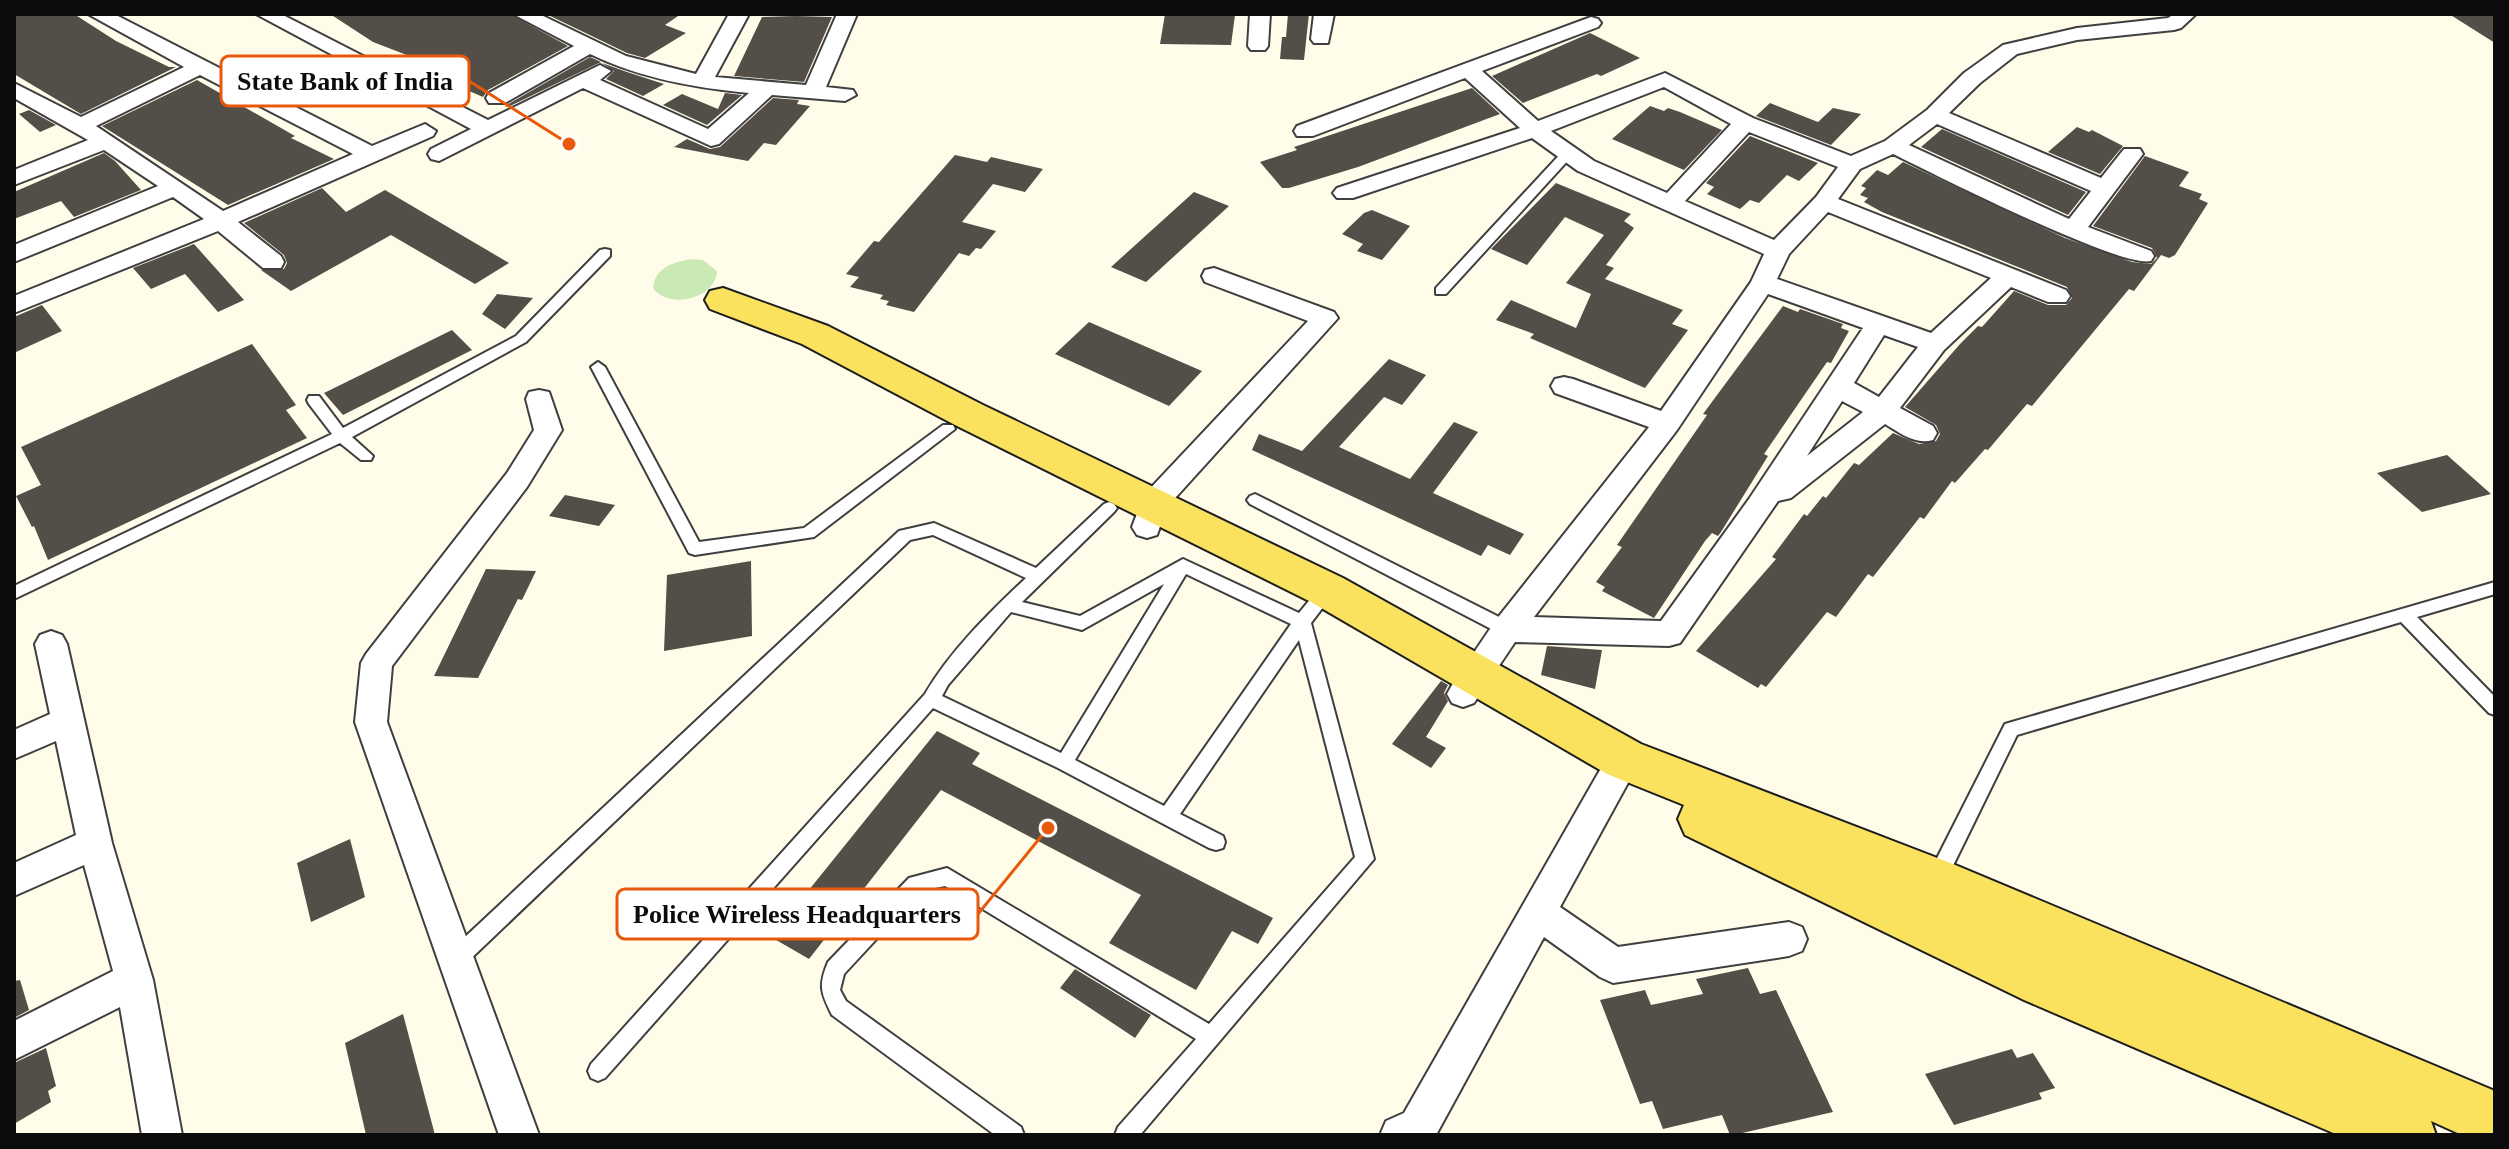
<svg xmlns="http://www.w3.org/2000/svg" width="2509" height="1149" font-family="Georgia,serif">
	<style>
		.green { fill: #cbe9b4 }
		.building { fill: #544e48 }
		.lines { fill: none; stroke-linecap: round; stroke-linejoin: round }
		.lane-casing { stroke: #3f3f3f; stroke-width: 4 }
		.street-casing { stroke: #3f3f3f; stroke-width: 4 }
		.primary-casing { stroke: #1d1d1d; stroke-width: 4 }
		.lane { fill: #fff; fill-rule: evenodd }
		.street { fill: #fff; fill-rule: evenodd }
		.primary { fill: #fae25f; fill-rule: evenodd }
		.leader { fill: none; stroke: #e8590c; stroke-width: 3 }
		.callout-dot { fill: #e8590c; stroke: #fff; stroke-width: 3 }
		.callout { fill: #fff; stroke: #e8590c; stroke-width: 3 }
		.callout-label { font-size: 26px; text-anchor: middle; font-weight: bold; fill: #0c0c0c }
	</style>
	<rect width="100%" height="100%" fill="#fffdea"/>
	<!-- green -->
	<path class="green" d="M692,259l11,1 14,11c-1,28 -49,39 -64,17 2,-21 21,-26 39,-29z"/>
	<!-- building -->
	<path class="building" d="M14,14h60l42,27 53,26h7l-95,47 -67,-40z
		M330,14h180l58,32 -80,44 -5,7 -44,-19 5,-2 -20,-8 6,-4 -57,-22z
		M546,14h135l-16,11 21,8 -41,25 -18,-5z
		M1165,14l70,1 -4,30 -71,-1z
		M1288,14h21l-5,46 -24,-1 2,-22h4z
		M2449,14h46v29z
		M795,16l37,1 -28,65 -70,-6 28,-59z
		M1590,33l50,25 -39,18 -4,-2 -74,29 -31,-27z
		M590,57l11,5 -93,45 -3,-1z
		M602,63l25,9 37,12 -21,12 -37,-17 8,-8z
		M197,80l98,56 -4,2 43,21 -106,46 -126,-79z
		M1472,88l28,26 -142,53 -69,21h-7l-22,-26 37,-12 -3,-3z
		M725,93l17,2 -35,30 -44,-20 19,-11 36,15z
		M773,98l26,2 -2,4 13,2 -34,39 -12,-2 -16,18 -74,-14 13,-8 23,10 10,-2z
		M1770,103l48,19 15,-14 28,6 -30,31 -75,-29z
		M1650,106l14,5 4,-3 12,4 42,18 -38,40 -72,-31z
		M29,110l27,15 -16,7 -21,-18z
		M2077,127l12,5 3,-2 31,16 -23,28 -52,-22z
		M1942,129l144,63 -18,23 -147,-68z
		M1750,136l68,27 -19,18 -12,-6 -28,28 -9,-3 -10,9 -33,-15 7,-7 -8,-4z
		M104,153l11,8 26,29 -67,27 -13,-16 -47,18v-27z
		M955,155l32,7 4,-5 52,12 -18,23 -32,-8 -31,38 34,9 -15,18 -5,-1 -7,8 -10,-3 -45,59 -28,-7 3,-4 -9,-2 3,-4 -33,-8 9,-10 -13,-3 28,-33 5,1z
		M2145,156l44,16 -10,14 23,8 -3,5 9,4 -33,52 -6,3 -8,-3 -27,36 -5,-2 -97,117 -5,-2 -39,46 -3,-1 -30,34 -3,-2 -28,38 -4,-2 -47,60 -5,-3 -32,43 -9,-5 -61,75 -5,-3 -3,4 -62,-37 80,-92 -4,-2 32,-43 3,2 16,-20 3,2 28,-35 5,2 34,-32 26,11 17,-3 4,-7 -4,-9 -31,-18 55,-63 18,-18 4,1 32,-36 34,14h18l6,-7 -5,-11 -185,-75 -18,-10 4,-4 -8,-3 6,-7 -5,-2 16,-16 11,5 15,-13 162,76 67,24 19,2 6,-6 -5,-10 -59,-22z
		M1556,183l75,31 -7,7 10,7 -28,37 8,3 -9,11 78,31 -11,14 16,6 -43,58 -115,-50 4,-4 -38,-14 15,-20 65,28 15,-34 -25,-11 38,-48 -39,-18 -38,48 -36,-16z
		M322,188l24,24 39,-22 124,73 -34,21 -84,-49 -100,56 -30,-21 23,-1 3,-6 -3,-8 -40,-32z
		M1194,192l35,14 -83,76 -35,-15z
		M1372,210l38,16 -28,34 -25,-9 6,-7 -21,-10 22,-21z
		M194,244l50,56 -26,12 -33,-38 -34,15 -18,-21z
		M497,294l36,4 -28,31 -23,-15z
		M42,305l20,26 -48,22v-36z
		M1783,306l15,6 2,-3 43,15 -2,4 8,3 -18,32 -4,-1 -63,92 4,2 -47,76 -3,4 -6,-3 -7,8 -51,77 -52,-27 3,-4 -9,-5 26,-35 -5,-2 90,-130 -4,-1z
		M1089,322l113,49 -33,35 -114,-52z
		M452,330l20,20 -129,65 -19,-22z
		M252,344l44,61 -10,5 21,28 -259,122 -14,-34 -2,1 -16,-31 25,-11 -20,-38z
		M1389,359l37,16 -24,30 -18,-8 -45,50 71,32 44,-57 24,10 -45,61 91,41 -14,21 -22,-10 -7,11 -229,-106 7,-16 43,17z
		M2447,455l44,39 -69,18 -45,-39z
		M565,495l50,10 -16,21 -50,-10z
		M751,561l1,75 -88,15 3,-76z
		M486,569l50,2 -14,29 -4,-1 -40,79 -44,-2z
		M1547,646l55,4 -7,39 -54,-14z
		M1441,681l7,4 -4,8 4,8 -22,36 20,11 -15,20 -39,-24z
		M937,731l43,22 -8,11 301,154 -15,26 -26,-13 -36,59 -87,-47 32,-48 -200,-105 -132,169 -38,-22z
		M350,839l15,58 -54,25 -14,-59z
		M1748,968l12,26 16,-4 57,122 -99,23h-4l-8,-20 -59,14 -11,-28 -12,3 -40,-104 45,-10 6,15 52,-11 -7,-15z
		M1075,969l76,46 -16,23 -75,-50z
		M20,980l9,30 -15,8v-37z
		M403,1014l32,121h-69l-21,-92z
		M46,1048l10,38 -8,5 3,11 -37,22v-61z
		M2012,1049l5,9 16,-5 22,35 -16,5 3,6 -88,26 -29,-51z"/>
	<g class="lines">
		<defs>
			<path id="lane" d="M1568,149l6,4 -2,3 -126,138h-10v-6l128,-138z
				M605,249l5,1v6l-84,86 -174,95 21,19 -2,4h-10l-21,-17 -326,156v-13l318,-152 -23,-30 -2,-4 2,-4h10l24,32 173,-92 84,-86z
				M598,362l7,5 94,175 105,-14 139,-103h10l2,4 -141,108 -119,18 -6,-2 -98,-186z
				M1255,494l258,130 2,5 -2,5h-12l-251,-130 -3,-4 3,-4z
				M1109,502l5,2 3,4 -3,4 -92,90 58,14 103,-57 116,54 22,-27h12l2,4 -2,4 -22,29 63,236 -234,276h-25l3,-8 78,-88 -251,-153 -24,5 -77,83 -4,16 6,11 175,126 3,8h-29l-163,-120c-11,-22 -14,-29 -4,-53l81,-84 38,-10 262,156 146,-167 -56,-217 -119,174 43,22 2,6 -2,6 -7,2 -7,-2 -151,-80 -125,-60 -328,370 -7,3 -7,-3 -3,-7 3,-7 334,-370c25,-43 65,-82 101,-116l-93,-43 -23,5 -447,426 -7,2 -7,-2 -3,-7 3,-7 450,-421 35,-8 102,45 68,-64zM1186,574l105,50 -127,182 -89,-46zM1164,584l-103,169 -119,-57 6,-11 63,-73 71,18z
				M2495,582v12l-78,23 78,80v18l-6,-2 -88,-91 -384,113 -73,149 -7,3 -7,-3 -2,-6 2,-6 75,-148z"/>
			<path id="street" d="M88,14h26l258,132 53,-22 11,7 -3,5 -195,86 43,34 3,6 -3,6h-18l-45,-37 -204,82v-17l190,-77 -31,-22 -159,65v-17l144,-59 -54,-36 -90,35v-15l74,-30 -74,-42v-15l67,34 103,-50zM200,75l153,79 -130,57 -127,-85z
				M256,14h25l207,106 112,-55 11,6 -11,9 108,49 41,-36c-54,-5 -110,-15 -159,-39l-85,49h-16l-3,-5 3,-5 85,-47 -61,-32h26l87,42 70,18 33,-60h20l-34,63 91,8 31,-71h20l-31,73 27,3 3,5 -11,6 -73,-6 -53,49 -8,2 -128,-58 -144,73 -8,-2 -3,-5 3,-5 40,-20z
				M1250,14h20l-2,32 -3,4h-14l-3,-4z
				M1314,14h20l-6,29h-14l-3,-4z
				M2174,14h22l-15,14 -7,2 -97,10 -60,14 -37,29 -31,30 152,65 23,-29h16l3,5 -55,73 63,24 3,5 -3,5c-30,8 -219,-88 -258,-107l-33,15 -22,30 228,91 4,6 -4,6h-18l-37,-15 -67,63 -44,58 33,18 4,7 -4,7c-18,5 -33,-7 -48,-16l-94,74 -13,3 -98,142 -11,3 -154,-4 -41,61 -11,4 -11,-4 -5,-9 5,-9 44,-65 153,-193 -94,-34 -4,-7 4,-7 9,-2 9,2 88,32 90,-129 13,-28 -186,-83 -46,-33 -179,60h-16l-4,-5 4,-5 183,-60 -55,-50 -152,58h-16l-3,-5 3,-5 294,-109 7,2 3,4 -3,4 -116,44 56,50 127,-48 88,45 98,38 34,-15 42,-31 37,-37 39,-28 74,-17 91,-10zM1664,87l67,37 -64,69 -73,-32 -43,-30zM1937,124l154,67 -22,28 -160,-74zM1749,132l89,35 -22,30 -42,43 -89,-39zM1828,212l163,66 -60,55 -154,-54 12,-25zM1768,294l95,34 -114,171 -88,122 -127,-4 143,-187zM1884,335l34,12 -39,50 -25,-14zM1842,401l21,11 -56,44z
				M1214,268l120,44 4,6 -171,189 -10,28 -10,3 -10,-3 -5,-8 12,-32 164,-174 -103,-39 -3,-6 3,-6z
				M539,390l10,2 13,38 -35,57 -135,179 -5,56 152,413h-40l-144,-413 6,-59 5,-9 141,-181 27,-43 -8,-31 3,-7z
				M51,631l11,4 5,9 45,199 41,137 29,155h-40l-22,-128 -106,53v-39l99,-50 -29,-106 -70,31v-33l62,-28 -20,-94 -42,18v-29l36,-16 -15,-70 5,-9z
				M1624,745l12,4 5,10 -81,148 58,40 171,-25 13,5 5,12 -5,12 -13,5 -176,27 -13,-6 -56,-40 -108,198h-56l6,-14 18,-8 208,-364z"/>
			<path id="primary" d="M723,288l105,38 155,79 360,173 298,166 312,120 542,227v44h-33l-31,-14 5,14h-98l-314,-135 -339,-165 -7,-16 6,-14 -77,-31 -296,-172 -356,-177 -153,-81 -92,-35 -5,-9 5,-9z"/>
		</defs>
		<!-- lane casing -->
		<use href="#lane" class="lane-casing"/>
		<!-- street casing -->
		<use href="#street" class="street-casing"/>
		<!-- primary casing -->
		<use href="#primary" class="primary-casing"/>
		<!-- lane -->
		<use href="#lane" class="lane"/>
		<!-- street -->
		<use href="#street" class="street"/>
		<!-- primary -->
		<use href="#primary" class="primary"/>
	</g>
	<!-- callouts -->
	<path class="leader" d="M569 144L469 81M1048 828L978 914"/>
	<g class="callout-dot">
		<circle cx="569" cy="144" r="8"/>
		<circle cx="1048" cy="828" r="8"/>
	</g>
	<g class="callout">
		<rect x="221" y="56" width="248" height="50" rx="8"/>
		<rect x="617" y="889" width="361" height="50" rx="8"/>
	</g>
	<g class="callout-label">
		<text x="345" y="90">State Bank of India</text>
		<text x="797" y="923">Police Wireless Headquarters</text>
	</g>
	<!-- border -->
	<rect width="2509" height="1149" fill="none" stroke="#0c0c0c" stroke-width="32"/>
</svg>
